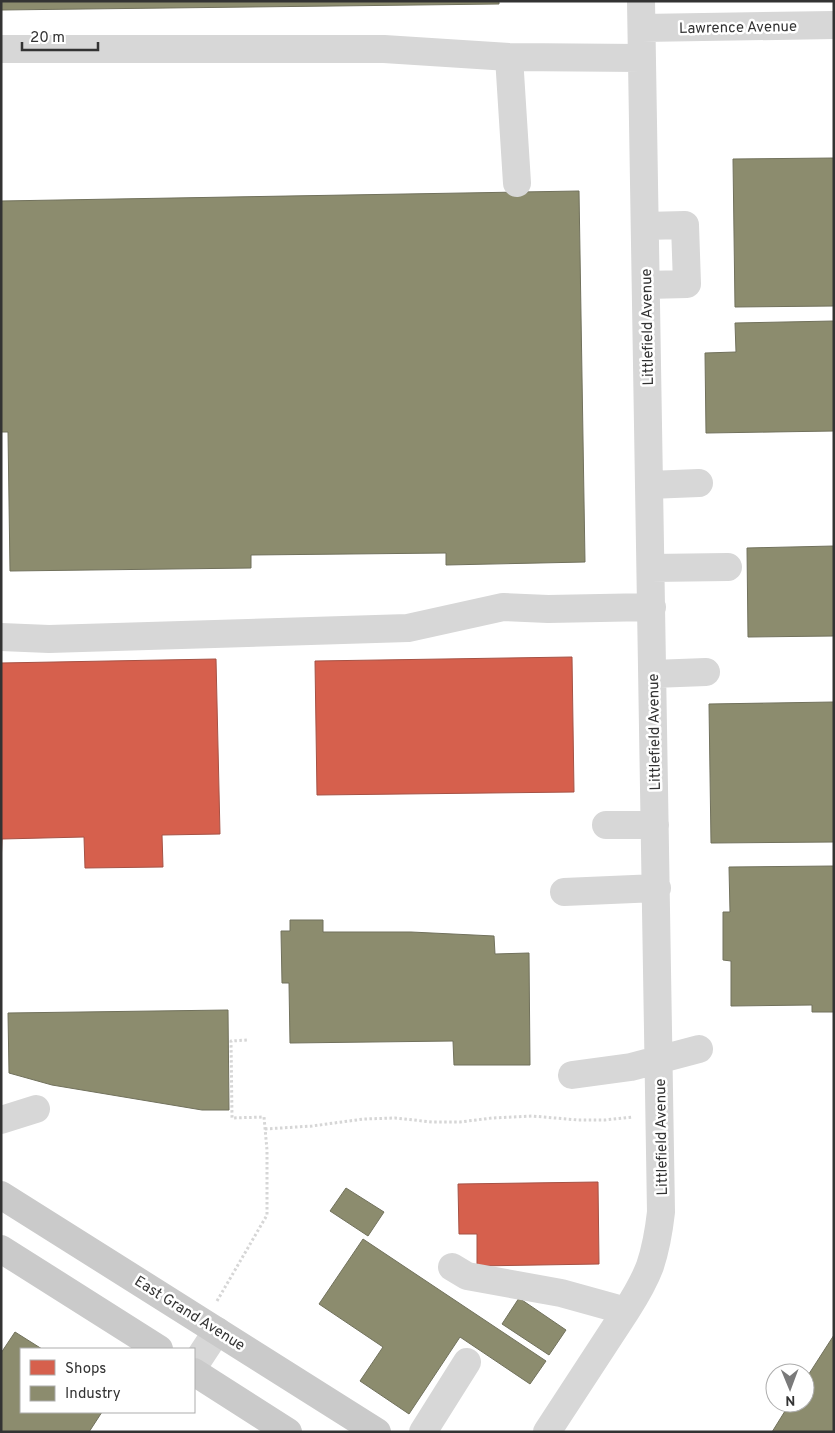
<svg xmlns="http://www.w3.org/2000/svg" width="835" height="1433" font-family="Overpass,sans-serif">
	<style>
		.shops { fill: #d6604d; stroke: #a55245 }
		.industry { fill: #8c8c6e; stroke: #71715c }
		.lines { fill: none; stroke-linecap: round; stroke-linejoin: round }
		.path { stroke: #d6d6d6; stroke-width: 3; stroke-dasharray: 2.5 2.5; stroke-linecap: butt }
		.minor { stroke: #d7d7d7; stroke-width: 28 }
		.major { stroke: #cacaca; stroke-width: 28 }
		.labels { text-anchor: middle; stroke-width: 5; stroke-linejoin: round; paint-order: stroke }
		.street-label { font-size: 15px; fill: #333; stroke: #fff }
	</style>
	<rect width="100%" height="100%" fill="#fff"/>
	<!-- shops -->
	<path class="shops" d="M572,657l2,135 -257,3 -2,-134z
		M216,659l4,175 -58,1 1,32 -78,1 -1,-31 -82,2 -1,28v-204z
		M598,1182l1,82 -122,2v-32h-18l-1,-50z"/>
	<!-- industry -->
	<path class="industry" d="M1,1h498v3l-498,6z
		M834,158v148l-99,1 -2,-148z
		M579,191l6,371 -139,3v-12l-195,2v13l-241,3 -2,-139h-7v-231z
		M834,321v110l-128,2 -1,-80 31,-1 -1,-29z
		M834,546v90l-86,1 -1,-89z
		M834,702v140l-123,1 -2,-139z
		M834,866v146h-22v-7l-81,1v-45l-8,-1v-48h7l-1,-45z
		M290,920h33v12h88l83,4 1,18 34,-1 1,112h-76l-1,-24 -163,2 -1,-60h-7l-1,-52h9z
		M228,1010l1,100h-27l-150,-25 -43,-12 -1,-60z
		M346,1188l38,24 -16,24 -38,-25z
		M363,1239l183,122 -16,23 -70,-47 -51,77 -49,-33 23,-34 -64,-43z
		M519,1298l47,32 -17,25 -47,-31z
		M15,1332l27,17h-21v63h81l-13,20h-88v-79z
		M834,1335v97h-62l18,-29h15v-23z"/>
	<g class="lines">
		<!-- path -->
		<path class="path" d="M265,1129l47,-3 52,-7 31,-1 37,4h28l32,-4 40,-2 46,4h27l28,-3
			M217,1301l50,-86v-65l-3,-33 -32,1 -1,-77 16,-1"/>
		<!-- minor -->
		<path class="minor" d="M642,28l192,-3
			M1,49h383l125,8 133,1
			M509,57l8,126
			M645,226l40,-1 2,59 -41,1
			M649,485l50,-2
			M651,568l77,-1
			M1,637l48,2 359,-11 95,-21 45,2 104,-2
			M653,674l53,-2
			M606,825h49
			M564,892l93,-4
			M572,1075l59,-8 68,-18
			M1,1120l35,-11
			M452,1267l15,9 94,17 65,18
			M194,1366l23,-35
			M423,1432l44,-70
			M547,1432l79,-121c9,-14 18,-29 24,-45 6,-18 9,-36 11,-54l-20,-1211"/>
		<!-- major -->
		<path class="major" d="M1,1195l376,237
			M1,1249l158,100
			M194,1372l94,60"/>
	</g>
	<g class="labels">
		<!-- street labels -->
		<g class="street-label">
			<text transform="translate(738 27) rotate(-1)" y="5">Lawrence Avenue</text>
			<text transform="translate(647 327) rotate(-91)" y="5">Littlefield Avenue</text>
			<text transform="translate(654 732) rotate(-91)" y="5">Littlefield Avenue</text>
			<text transform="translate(661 1137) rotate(-91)" y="5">Littlefield Avenue</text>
			<text transform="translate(190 1313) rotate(32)" y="5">East Grand Avenue</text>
		</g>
	</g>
	<!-- border -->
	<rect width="835" height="1433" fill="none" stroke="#333333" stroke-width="5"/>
	<!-- legend -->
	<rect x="20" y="1348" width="175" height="65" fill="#ffffff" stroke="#adadad"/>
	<rect x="30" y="1360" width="25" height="15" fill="#d6604d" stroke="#adadad"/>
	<text x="65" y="1373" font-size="15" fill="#333333">Shops</text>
	<rect x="30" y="1386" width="25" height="15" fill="#8c8c6e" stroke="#adadad"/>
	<text x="65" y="1398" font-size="15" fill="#333333">Industry</text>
	<!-- north arrow -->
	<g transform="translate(790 1388) rotate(179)"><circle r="24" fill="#ffffff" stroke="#adadad"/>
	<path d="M0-4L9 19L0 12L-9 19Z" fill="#7a7a7a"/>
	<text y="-8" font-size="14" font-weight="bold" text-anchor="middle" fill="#333333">N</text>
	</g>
	<!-- scale -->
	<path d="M22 42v8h76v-8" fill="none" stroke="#333333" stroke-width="2.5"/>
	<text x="30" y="42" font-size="15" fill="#333333" stroke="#ffffff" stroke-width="4" paint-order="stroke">20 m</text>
</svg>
